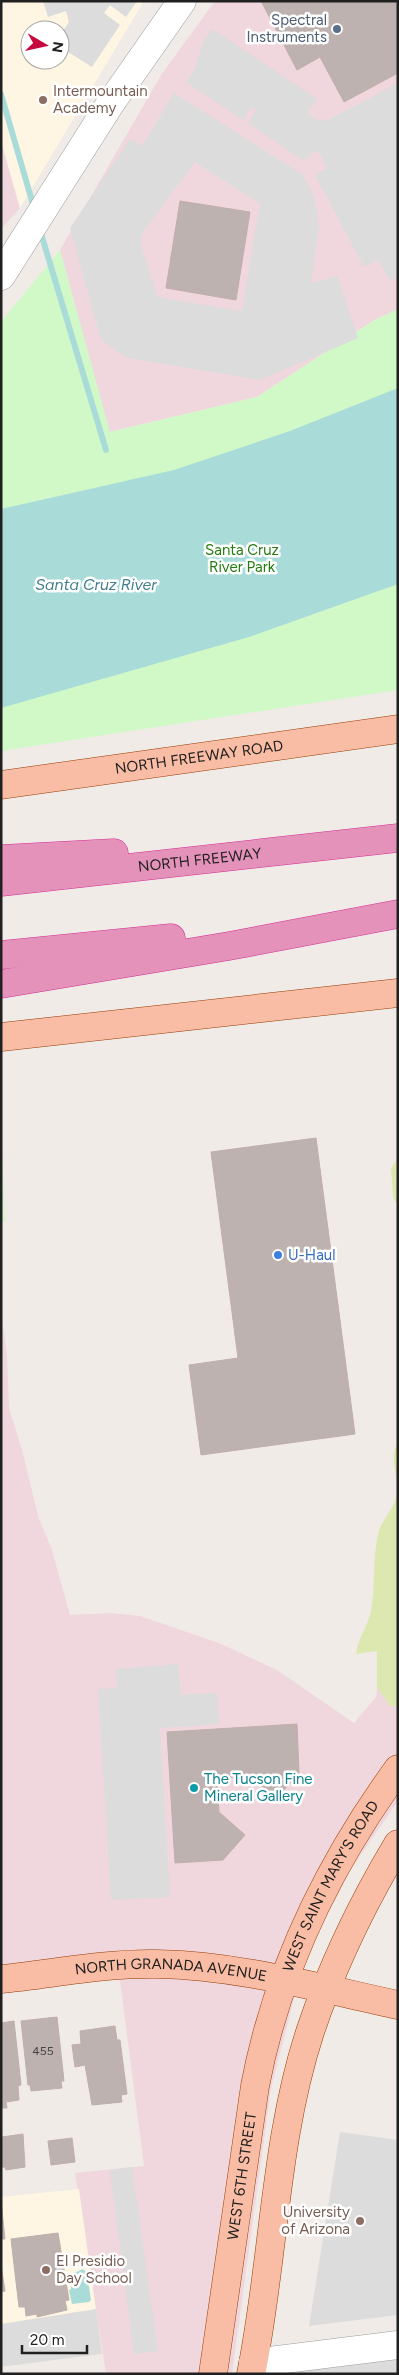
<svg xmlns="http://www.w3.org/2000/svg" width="399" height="2375" font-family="Figtree,sans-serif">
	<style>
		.commercial { fill: #f0d7dd }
		.education { fill: #fef6e3; fill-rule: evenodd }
		.grass { fill: #dce8af }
		.park { fill: #d1f8c7 }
		.parking { fill: #dcdcdc; fill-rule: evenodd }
		.water { fill: #a9dcd9 }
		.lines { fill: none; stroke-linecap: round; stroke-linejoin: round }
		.stream { stroke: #a9dcd9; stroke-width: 6 }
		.building { fill: #bdb2b0; stroke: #c2aeaa }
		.minor-casing { stroke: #9d9d9d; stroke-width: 29 }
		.major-casing { stroke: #973d05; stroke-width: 29 }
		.highway-casing { stroke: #d52d97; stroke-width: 29 }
		.minor { stroke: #fff; stroke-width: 28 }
		.major { stroke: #f9bca4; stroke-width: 28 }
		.highway { stroke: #e492b9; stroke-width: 28 }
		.service-dot { fill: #5c6f8a; stroke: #fff; stroke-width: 2 }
		.education-dot { fill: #8d6e63; stroke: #fff; stroke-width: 2 }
		.shop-dot { fill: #3f7fe0; stroke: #fff; stroke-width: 2 }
		.culture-dot { fill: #0f9aa8; stroke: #fff; stroke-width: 2 }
		.labels { text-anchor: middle; stroke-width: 5; stroke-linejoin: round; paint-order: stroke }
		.number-label { font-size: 12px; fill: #474444 }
		.service-label { font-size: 15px; fill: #4e5e75; stroke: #fff; text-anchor: end }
		.education-label { font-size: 15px; fill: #785e54; stroke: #fff; text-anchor: start }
		.park-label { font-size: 15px; fill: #267d10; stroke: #fff }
		.street-label { font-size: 15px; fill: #202020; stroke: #fff }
		.shop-label { font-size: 15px; fill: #366cbe; stroke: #fff; text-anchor: start }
		.culture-label { font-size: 15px; fill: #0d838f; stroke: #fff; text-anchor: start }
		.water-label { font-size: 16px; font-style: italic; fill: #437e8e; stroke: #fff }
	</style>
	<rect width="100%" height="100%" fill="#f0ebe7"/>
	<!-- commercial -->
	<path class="commercial" d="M215,1h183v308l-25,12 -116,76 -148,35 -49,-182 101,-175z
		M1,141l19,67 -19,21z
		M1,1312l6,43 2,53 13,42 17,69 12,28 19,68 41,-2 29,3 79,27 58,27 77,53 22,-26 22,-145v249l-47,68 -32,63 -21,51 -27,106 -39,285h-126l-31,-201 69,-7 -26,-201 -117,14z"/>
	<!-- education -->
	<path class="education" d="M1,1h143l-124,207 -19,-67zM30,30h30v30h-30z
		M79,2189l23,165 -101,13v-170z"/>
	<!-- grass -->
	<path class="grass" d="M398,1158v48l-5,-9 -2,-29z
		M398,1442v263l-7,2 -14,-20v-36l-21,3c2,-16 12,-28 15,-43 5,-25 1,-52 7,-76 3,-16 17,-26 19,-41 2,-18 -9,-36 1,-52z"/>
	<!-- park -->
	<path class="park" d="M60,250l50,182 147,-35 116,-76 25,-12v381l-397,61v-429z
		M1,1123l4,99h-4z"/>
	<!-- parking -->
	<path class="parking" d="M43,1h94l-11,16 -16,-12 -6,8 16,12 -28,42 -32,-20v-12l9,-13 -3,-11 -18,6z
		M212,29l105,70 -9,14 5,5 6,2 7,1 72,-38v194l-8,4 -12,-21 -14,7 -49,-92 12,-7 -8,-15 -5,-2 -10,10 -56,-38 8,-13 -4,-3 -9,13 -57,-38 9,-14 7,-24z
		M174,93l129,82 11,21 5,30 -8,57 26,-7 21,62 -98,42 -133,-22 -26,-18 -31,-112 60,-89 12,7zM195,162l65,42 -18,107 -85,-14 -17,-56 3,-9z
		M178,1664l3,31 36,-2 2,31 -59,4 10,169 -59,3 -13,-211 19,-1 -1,-19z
		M340,2132l58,8v175l-89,11z
		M132,2167l26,184 -24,3 -24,-184z
		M96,2309l6,45 -101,13v-43z
		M398,2350v24h-98l-3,-17z"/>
	<!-- water -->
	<path class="water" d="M398,388v196l-149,53 -248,71v-199l173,-39 116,-39z
		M83,2269l4,4 4,27 -2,2 -17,2 -3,-14 2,-1 1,-15z"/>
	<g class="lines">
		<!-- stream -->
		<path class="stream" d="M1,94l33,114
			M40,230l66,220"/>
	</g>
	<!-- building -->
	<path class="building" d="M261,1h137v72l-54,29 -24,-45 -23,13z
		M180,201l70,11 -14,88 -70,-12z
		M316,1138l39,296 -154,21 -12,-90 49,-7 -27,-206z
		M297,1724l2,49 -23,26 -25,-23 -34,2 2,34 26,23 -22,25 -48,3 -8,-131z
		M57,2017l7,64h-3l1,7 -31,3 -1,-6h-2l-7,-64z
		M14,2021l7,64 -3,1 1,14 -13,2 1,6h-6v-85z
		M115,2026l2,14h3l7,54 -6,1 1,7 -30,3 -7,-40 -10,2 -3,-22 9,-1 -1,-13z
		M23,2134l2,33 -19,3 -1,-3h-4l1,-30z
		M72,2138l3,24 -24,3 -3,-24z
		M1,2201l4,38h-4z
		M58,2233l11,67 -4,1 2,9 -30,7v-3l-11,2 -1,-9h-6l-8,-68z
		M1,2265l4,26 -4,1z"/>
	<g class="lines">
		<defs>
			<path id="minor" d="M1,276l109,-172 72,-103
				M253,2363l145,-18"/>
			<g id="major">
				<path id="s1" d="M1,785l397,-56"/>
				<path d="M1,1037l397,-44"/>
				<path id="s2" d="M1,1979c51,-5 103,-16 155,-15 81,1 163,24 242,41"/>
				<path id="s3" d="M213,2374l42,-288c22,-116 74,-222 143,-317"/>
				<path d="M251,2374c23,-113 23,-232 59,-342 22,-66 52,-128 88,-188"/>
			</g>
			<g id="highway">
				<path d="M1,859l113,-6"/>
				<path id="s4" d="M1,882l397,-44"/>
				<path d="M1,955l170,-17"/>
				<path d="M1,984l228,-38 169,-32"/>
			</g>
		</defs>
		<!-- minor casing -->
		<use href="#minor" class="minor-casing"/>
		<!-- major casing -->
		<use href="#major" class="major-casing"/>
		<!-- highway casing -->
		<use href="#highway" class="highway-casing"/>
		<!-- minor -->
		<use href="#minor" class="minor"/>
		<!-- major -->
		<use href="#major" class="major"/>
		<!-- highway -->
		<use href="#highway" class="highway"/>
	</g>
	<!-- markers -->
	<circle class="service-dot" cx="337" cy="29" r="5"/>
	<g class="education-dot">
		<circle cx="43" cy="100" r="5"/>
		<circle cx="360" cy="2221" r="5"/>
		<circle cx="46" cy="2270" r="5"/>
	</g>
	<circle class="shop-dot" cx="278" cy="1255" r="5"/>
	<circle class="culture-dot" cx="194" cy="1788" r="5"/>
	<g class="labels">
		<!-- number labels -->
		<g class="number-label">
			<text x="43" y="2055">455</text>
		</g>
		<!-- service labels -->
		<g class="service-label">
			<text x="327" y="25">Spectral<tspan x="327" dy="17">Instruments</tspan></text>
		</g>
		<!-- education labels -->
		<g class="education-label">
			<text x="53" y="96">Intermountain<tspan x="53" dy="17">Academy</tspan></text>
			<text x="350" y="2217" text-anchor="end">University<tspan x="350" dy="17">of Arizona</tspan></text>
			<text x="56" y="2266">El Presidio<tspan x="56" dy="17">Day School</tspan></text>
		</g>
		<!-- park labels -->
		<g class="park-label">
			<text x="242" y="555">Santa Cruz<tspan x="242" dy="17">River Park</tspan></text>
		</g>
		<!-- street labels -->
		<g class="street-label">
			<text dy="5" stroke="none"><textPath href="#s1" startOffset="200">NORTH FREEWAY ROAD</textPath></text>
			<text dy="5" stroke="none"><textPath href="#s4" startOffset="200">NORTH FREEWAY</textPath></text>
			<text dy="5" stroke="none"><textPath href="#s3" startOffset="506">WEST SAINT MARY'S ROAD</textPath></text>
			<text dy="5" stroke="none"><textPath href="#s2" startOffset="171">NORTH GRANADA AVENUE</textPath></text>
			<text dy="5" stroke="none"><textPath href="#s3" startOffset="200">WEST 6TH STREET</textPath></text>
		</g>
		<!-- shop labels -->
		<g class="shop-label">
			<text x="288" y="1260">U-Haul</text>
		</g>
		<!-- culture labels -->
		<g class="culture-label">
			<text x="204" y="1784">The Tucson Fine<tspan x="204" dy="17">Mineral Gallery</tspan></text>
		</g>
		<!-- water labels -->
		<g class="water-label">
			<text x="96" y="590">Santa Cruz River</text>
		</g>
	</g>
	<!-- border -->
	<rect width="399" height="2375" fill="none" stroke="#202020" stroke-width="5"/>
	<!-- north arrow -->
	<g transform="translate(45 45) rotate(99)"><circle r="24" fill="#ffffff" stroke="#a6a6a6"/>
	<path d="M0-4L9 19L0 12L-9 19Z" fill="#c9073f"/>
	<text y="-8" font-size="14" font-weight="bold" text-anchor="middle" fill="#202020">N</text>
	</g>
	<!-- scale -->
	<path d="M22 2345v8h65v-8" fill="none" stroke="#202020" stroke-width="2.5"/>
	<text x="30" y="2345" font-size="15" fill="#202020" stroke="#ffffff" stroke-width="4" paint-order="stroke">20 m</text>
</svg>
